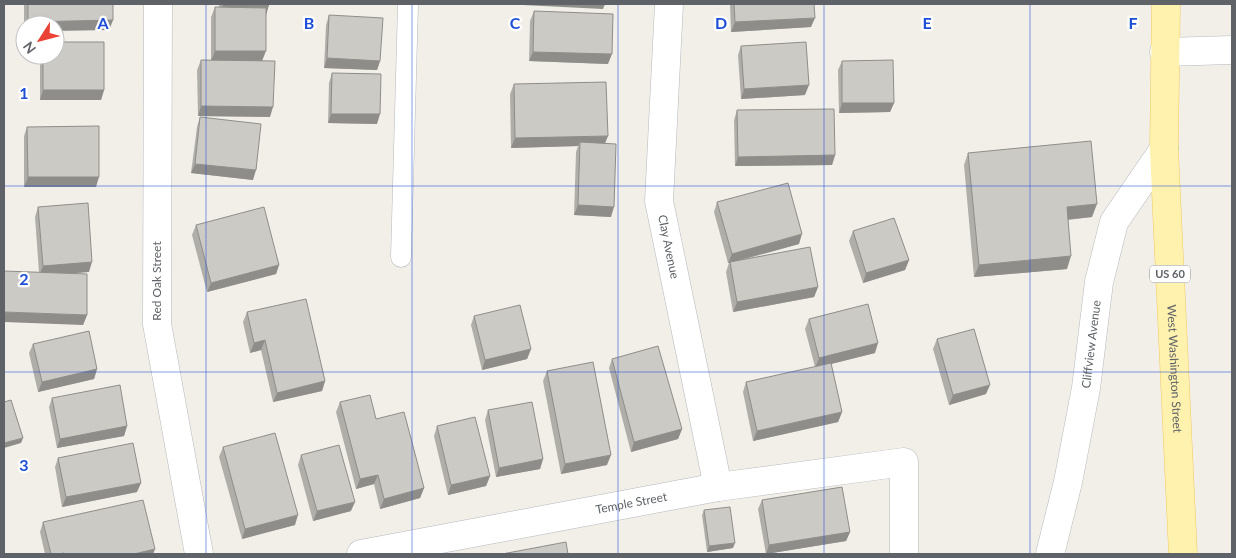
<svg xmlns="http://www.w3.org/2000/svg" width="1236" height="558" font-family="Lato,sans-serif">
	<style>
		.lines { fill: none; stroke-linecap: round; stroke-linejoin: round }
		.lane-casing { stroke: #b5b8bc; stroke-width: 21 }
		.street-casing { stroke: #b5b8bc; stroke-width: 29 }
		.secondary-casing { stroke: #b6babf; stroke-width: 29 }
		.primary-casing { stroke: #f2c960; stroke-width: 29 }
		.lane { stroke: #fff; stroke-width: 20 }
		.street { stroke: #fff; stroke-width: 28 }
		.secondary { stroke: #fff; stroke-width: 28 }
		.primary { stroke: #fff2af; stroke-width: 28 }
		.wall { fill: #afaea9 }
		.shaded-wall { fill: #8f8d8a }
		.building { fill: #cccac5; stroke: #8f8d8a }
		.grid { fill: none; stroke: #1d4ed8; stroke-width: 1; stroke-opacity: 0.55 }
		.labels { text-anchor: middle; stroke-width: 4.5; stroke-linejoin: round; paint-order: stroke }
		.shield { fill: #fff; stroke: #8f9295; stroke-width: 1 }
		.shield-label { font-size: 11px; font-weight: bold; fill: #5f6368 }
		.street-label { font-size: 12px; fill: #5f6368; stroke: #fff }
		.grid-label { font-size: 16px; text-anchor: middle; font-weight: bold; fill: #1d4ed8; stroke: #fff; stroke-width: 4.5; stroke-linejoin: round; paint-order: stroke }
	</style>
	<rect width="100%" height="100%" fill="#f1efe8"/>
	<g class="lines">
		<defs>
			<path id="lane" d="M401,257l7,-253"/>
			<g id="street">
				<path d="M158,4l-1,320 42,230"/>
				<path id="s1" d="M669,4l-10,197 59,286"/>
				<path id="s2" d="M361,554l357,-67 186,-25v92"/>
				<path id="s3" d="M1050,554l18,-72 18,-94 13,-106 15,-60 50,-73"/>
			</g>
			<path id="secondary" d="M1164,52l68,-2"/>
			<g id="primary">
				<path id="s4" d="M1166,4l-2,145 19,405"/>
			</g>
		</defs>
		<!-- lane casing -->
		<use href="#lane" class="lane-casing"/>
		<!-- street casing -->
		<use href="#street" class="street-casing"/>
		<!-- secondary casing -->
		<use href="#secondary" class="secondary-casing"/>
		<!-- primary casing -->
		<use href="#primary" class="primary-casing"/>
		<!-- lane -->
		<use href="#lane" class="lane"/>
		<!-- street -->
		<use href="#street" class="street"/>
		<!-- secondary -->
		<use href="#secondary" class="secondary"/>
		<!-- primary -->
		<use href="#primary" class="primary"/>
	</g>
	<!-- wall -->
	<path class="wall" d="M24,4h89v16l-4,10 -54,-5h-30l-1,6z
		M219,4h50l-3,11 -4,46 8,56 -72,-1 -1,-46 4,-10h10v-43l4,-10h4z
		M730,4h84l-3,23 -80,5z
		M534,11l74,53 -79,-3 1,-40z
		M329,15l51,46 -3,9 -53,-2 2,-43z
		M741,46l64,49 -64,4 -3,-44z
		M40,55h15l49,35 -3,10h-61z
		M842,61l52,42 -4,9 -51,1 -1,-43z
		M332,73l45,51 -49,-1 1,-40z
		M514,84l91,59 6,74 -37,-2 2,-63 2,-6 -67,2 -1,-54z
		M737,110l98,45 -3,10 -97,1 -1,-46z
		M200,117l53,63 -62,-7 6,-46z
		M27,127l69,60h-72v-51z
		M968,153l124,64 -24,3 -1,49 -93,8 -10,-112z
		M717,202l82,42 -57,16 76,27 -4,10 -81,15 -7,-40 3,-9h-1l-14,-51z
		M38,207l51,65 -21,1 19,42 -4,10 -44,-53 -4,-55z
		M196,225l83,40 -3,9 -69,18 -15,-57z
		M853,231l56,29 -4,10 -42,13 -14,-42z
		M247,312l78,69 -3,10 -49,11 -12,-52 -11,3 -7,-31z
		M474,316l57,33 -4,10 -45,11 -11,-45z
		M809,319l66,34 -44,11 11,48 -4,10 -85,19 -10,-49 3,-10 69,-15 -10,-38z
		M937,339l49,55 -37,11 -16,-56z
		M33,344l64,25 -3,10 -56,13 -9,-39z
		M612,359l70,70 -4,10 -47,13 -22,-84z
		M547,371l60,94 -46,9 -18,-93z
		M52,398l75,28 -3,10 -67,12 -8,-41z
		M340,402l36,17 48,69 -4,10 -40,11 -6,-25 -18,5 -20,-77z
		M488,410l55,49 -3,10 -44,8 -11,-57z
		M437,426l53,50 -4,10 -38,9 -14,-59z
		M223,447l72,78 -53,14 -23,-82z
		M301,455l50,56 -38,10 -15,-56z
		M58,458l79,34 -75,15 -7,-40z
		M762,500l88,32 -4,9 -80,13 -8,-45z
		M704,510l29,38 -26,4 -5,-37z
		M43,522l112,27 -2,5h-108l-5,-22z"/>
	<!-- shaded-wall -->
	<path class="shaded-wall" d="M504,4h101l-2,5z
		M223,5h46l-3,10 -47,-1z
		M815,18l-4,9 -80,5 4,-10z
		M113,20l-4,10 -54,1v-6h-28l1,-3z
		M215,51h51l-4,10h-51z
		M533,52l79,2 -4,10 -79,-3z
		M327,58l53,3 -3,9 -53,-2z
		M809,85l-4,10 -64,4 3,-10z
		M43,90h61l-3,10h-61z
		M842,103h52l-4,9 -51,1z
		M201,106l72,1 -3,10 -72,-1z
		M331,114h49l-3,10 -49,-1z
		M608,136l-4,10 -24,-4 -2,4 -67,2 4,-10z
		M835,155l-3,10 -97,1 3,-9z
		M195,164l61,6 -3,10 -62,-7z
		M28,177h71l-3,10h-72z
		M1097,204l-5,13 -30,3 5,-13z
		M578,205l36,2 -3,10 -37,-2z
		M802,234l-3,10 -71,19 4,-9z
		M1071,256l-4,13 -93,8 5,-12z
		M909,260l-4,10 -42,13 3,-10z
		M92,262l-3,10 -50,4 4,-10z
		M279,265l-3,9 -69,18 4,-9z
		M818,287l-4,10 -81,15 4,-10z
		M4,312l83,3 -4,10 -79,-3z
		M265,340l-4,10 -11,3 4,-10z
		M878,343l-3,10 -60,15 4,-10z
		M531,349l-4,10 -45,11 3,-10z
		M97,369l-3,10 -56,13 4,-10z
		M325,381l-3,10 -49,11 4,-9z
		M990,385l-4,9 -37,11 4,-10z
		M842,412l-4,10 -85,19 4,-10z
		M127,426l-3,10 -67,12 3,-9z
		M682,429l-4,10 -47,13 3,-10z
		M23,438l-2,5 -17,5v-5z
		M611,455l-4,10 -46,9 4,-10z
		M543,459l-3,10 -44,8 3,-9z
		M378,475l-4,9 -18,5 4,-10z
		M490,476l-4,10 -38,9 3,-10z
		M141,483l-4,9 -75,15 4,-10z
		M424,488l-4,10 -40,11 4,-10z
		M355,502l-4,9 -38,10 4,-10z
		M298,515l-3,10 -53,14 3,-10z
		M850,532l-4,9 -80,13 3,-9z
		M735,543l-2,5 -26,4 2,-6z
		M155,549l-2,5h-19z"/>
	<!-- building -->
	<path class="building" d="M28,4h85v16l-85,2z
		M223,4h46v1h-46z
		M734,4h80l1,14 -80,4z
		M215,7l51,1v43h-51z
		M534,11l79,3 -1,40 -79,-2z
		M329,15l54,3 -3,43 -53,-3z
		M55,42h49v48h-61v-35h12z
		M806,42l3,43 -65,4 -3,-43z
		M201,60l74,1 -2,46 -72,-1z
		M893,60l1,43h-52v-42z
		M332,73l49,1 -1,40h-49z
		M606,82l2,54 -93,2 -1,-54z
		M834,109l1,46 -97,2 -1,-47z
		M200,117l61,7 -5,46 -61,-6z
		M99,126v51h-71l-1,-50z
		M1091,141l6,63 -30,3 4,49 -92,9 -11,-112z
		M580,142l36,2 -2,63 -36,-2z
		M788,183l14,51 -70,20 -15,-52z
		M88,203l4,59 -49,4 -5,-59z
		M264,207l15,58 -68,18 -15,-58z
		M894,218l15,42 -43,13 -13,-42z
		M810,247l8,40 -81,15 -7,-40z
		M4,271l83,3v41l-83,-3z
		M306,299l19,82 -48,12 -12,-53 -11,3 -7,-31z
		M868,304l10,39 -59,15 -10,-39z
		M520,305l11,44 -46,11 -11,-44z
		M974,329l16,56 -37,10 -16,-56z
		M89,331l8,38 -55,13 -9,-38z
		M658,346l24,83 -48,13 -22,-83z
		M593,362l18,93 -46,9 -18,-93z
		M831,363l11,49 -85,19 -11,-49z
		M120,385l7,41 -67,13 -8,-41z
		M370,395l6,24 28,-7 20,76 -40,11 -6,-24 -18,4 -20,-77z
		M11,400l12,38 -19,5v-41z
		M532,402l11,57 -44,9 -11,-58z
		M475,417l15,59 -39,9 -14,-59z
		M275,433l23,82 -53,14 -22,-82z
		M133,443l8,40 -75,14 -8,-39z
		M339,445l16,57 -38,9 -16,-56z
		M842,487l8,45 -81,13 -7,-45z
		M143,500l12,49 -21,5h-69l-1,-1 -5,1h-8l-8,-32z
		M730,507l5,36 -26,3 -5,-36z
		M566,542l2,12h-66z"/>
	<!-- grid -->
	<path class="grid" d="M206,4v550M412,4v550M618,4v550M824,4v550M1030,4v550M4,186h1228M4,372h1228"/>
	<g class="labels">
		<!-- shield labels -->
		<rect class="shield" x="1150" y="265.5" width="40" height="17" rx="4"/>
		<g class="shield-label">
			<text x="1170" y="278">US 60</text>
		</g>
		<!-- street labels -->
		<g class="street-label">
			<text dy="4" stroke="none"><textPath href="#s1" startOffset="244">Clay Avenue</textPath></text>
			<text transform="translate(157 281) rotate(-90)" y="4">Red Oak Street</text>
			<text dy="4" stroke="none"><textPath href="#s3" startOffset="214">Cliffview Avenue</textPath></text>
			<text dy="4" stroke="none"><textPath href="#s4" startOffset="365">West Washington Street</textPath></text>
			<text dy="4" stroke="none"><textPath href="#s2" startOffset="275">Temple Street</textPath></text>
		</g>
	</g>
	<g class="grid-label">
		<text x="103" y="29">A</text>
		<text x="309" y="29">B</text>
		<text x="515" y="29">C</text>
		<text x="721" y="29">D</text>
		<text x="927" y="29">E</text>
		<text x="1133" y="29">F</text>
		<text x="24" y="99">1</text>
		<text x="24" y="285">2</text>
		<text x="24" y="471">3</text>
	</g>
	<!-- border -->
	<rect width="1236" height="558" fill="none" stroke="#5f6368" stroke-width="10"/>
	<!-- north arrow -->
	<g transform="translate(40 40) rotate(234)"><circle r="24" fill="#ffffff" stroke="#bfc1c3"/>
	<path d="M0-4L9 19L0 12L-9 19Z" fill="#ea4335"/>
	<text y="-8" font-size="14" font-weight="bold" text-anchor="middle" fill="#5f6368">N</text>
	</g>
</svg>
